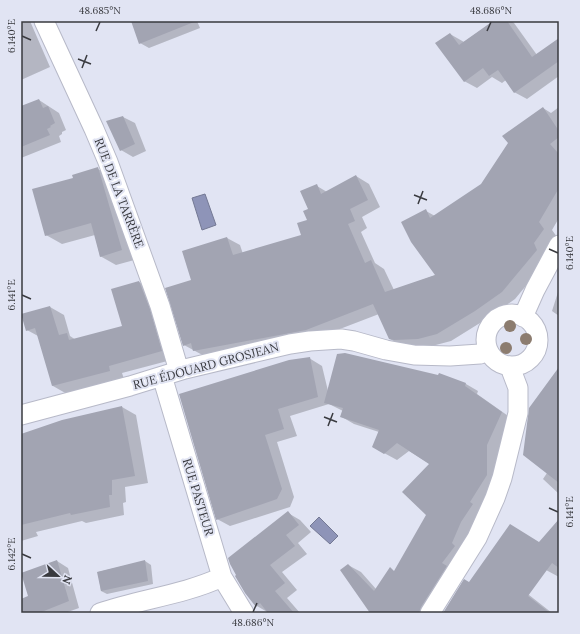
<svg xmlns="http://www.w3.org/2000/svg" width="580" height="634" font-family="Lora,serif">
	<style>
		.water { fill: #8e94b8; stroke: #747994 }
		.shadow { fill: #0003 }
		.building { fill: #a2a4b2 }
		.lines { fill: none; stroke-linecap: round; stroke-linejoin: round }
		.minor-casing { stroke: #b7b9c8; stroke-width: 21 }
		.minor { stroke: #fff; stroke-width: 19 }
		.tree { fill: #8c7c6f }
		.ticks { fill: none; stroke: #393a3f; stroke-width: 1.5 }
		.labels { text-anchor: middle; stroke-width: 4; stroke-linejoin: round; paint-order: stroke }
		.street-label { font-size: 12px; fill: #393a3f; stroke: #e1e4f3 }
		.neatline { fill: none; stroke: #393a3f; stroke-width: 1.5 }
		.ticks-label { font-size: 10px; text-anchor: middle; fill: #393a3f }
	</style>
	<rect width="100%" height="100%" fill="#e1e4f3"/>
	<!-- water -->
	<path class="water" d="M205,194l11,31 -14,5 -10,-32z
		M319,517l19,19 -8,8 -20,-18z"/>
	<!-- shadow -->
	<path class="shadow" d="M21,21h9l20,46 -29,13z
		M132,21h65l3,7 -51,20 -9,-5z
		M494,21h17l3,2 23,32 22,-16v37l-32,23 -13,-7 -8,-12 -4,3 -10,-6 -15,11 -13,-7 -14,-47 14,8z
		M39,100l20,13 7,17 -4,2v2l-3,2 2,6 -40,16v-50z
		M559,107v111l-7,12 5,7 -8,21 -34,41 -27,19 -37,23 -19,5 -24,1h-4l-14,-8 -11,-25 -60,23 -111,21 -24,-13 8,-64 35,-43 13,7 3,9 59,-18 6,-16 1,-10 8,-24 10,6 29,-16 13,8 11,23 -18,10 5,11 -6,4 14,31 9,6 10,21 42,-15 -10,-64 9,5 46,-31 62,-77 8,5z
		M123,117l12,6 11,28 -13,6 -12,-7z
		M98,169l16,9 24,81 -22,6 -16,-9 -5,-21 -33,9 -16,-9z
		M139,282l14,8 22,69 -53,14 2,6 -57,15 -14,-8 -15,-50 -11,-6 23,-23 14,8 6,21 6,4 48,-13z
		M559,289v27l-7,-5z
		M309,358l13,8 6,25 111,-15v-2l27,10 12,7 -1,3 37,26 -15,62 -65,131h-63l-23,-48 13,7 15,17 19,-17 32,-57 3,-51 -21,-13 -12,9 -24,-13 6,-15 -25,-8 -12,-7 1,-6 -14,-7 -39,12 7,20 -20,6 17,55 -4,10 -60,19 -13,-7 -37,-124z
		M559,369v125l-16,-15 4,-6z
		M122,407l14,8 12,68 -23,4 1,15 -3,1 1,12 -38,8 -4,-2 -46,11 2,4 -17,5v-105z
		M288,513l12,7 11,12 -13,11 9,11 -25,18 15,18 -10,8 13,15h-31l-12,-7 -11,-13z
		M559,524v53l-13,-7 -7,-27z
		M57,561l11,7 11,40 -14,5h-44v-13l9,-3z
		M145,561l6,4 2,19 -46,10 -6,-3 -3,-19z
		M497,570l55,43h-108l26,-30z"/>
	<!-- building -->
	<path class="building" d="M131,21h62l1,1 -55,22z
		M493,21h14l25,36 27,-19v23l-45,32 -16,-23 -9,6 -6,-8 -19,14 -29,-39 15,-10 9,12z
		M39,99l4,9 5,-2 7,17 -5,3 1,1 -4,2 3,6 -29,12v-41z
		M543,107l16,24v6l-9,7 9,10v34l-20,34 5,7 -10,14 3,7 -35,42 -27,19 -38,23 -19,5 -24,1 -5,-1 -16,-35 -67,26 -113,21 -2,-8 -8,3 -18,-58 26,-8 -9,-29 45,-14 6,18 68,-20 -4,-12 10,-3 -4,-9 5,-2 -8,-18 17,-7 4,10 35,-19 12,25 -18,9 5,12 -7,3 17,39 6,-3 14,32 50,-17 -24,-33 -10,-20 25,-13 4,9 51,-34 27,-41 -6,-7z
		M123,116l12,28 -15,7 -14,-30z
		M98,167l24,83 -22,7 -9,-34 -46,13 -13,-47 41,-11 -1,-3z
		M139,281l11,28 12,42 -53,15 1,5 -58,15 -17,-58 -9,3 -5,-17 29,-8 9,29 8,-2 2,7 53,-14 -11,-37z
		M345,353l93,22 1,-2 27,10 -1,3 37,26 -15,33v30l-17,27 3,2 -12,18 -9,21 3,3 -13,17 5,3 -26,41 -2,6h-49l-30,-43 8,-6 26,27 16,-24 4,4 32,-56 -24,-23 27,-28 -32,-21 -13,11 -12,-7 7,-17 -39,-13 3,-9 -19,-5 13,-49z
		M310,357l8,40 -40,12 6,20 -19,6 17,54 -5,10 -61,21 -37,-126 110,-34z
		M559,367v116l-36,-28 6,-47z
		M122,406l13,70 -23,4v15h-3l1,12 -39,8 -1,-2 -49,12v-91l41,-14z
		M288,511l11,14 -13,10 9,11 -25,19 15,18 -10,8 19,22h-26l-8,-10 -4,4 -11,-14 -10,-17 1,-1 -6,-11 -2,-6z
		M559,519v49l-7,-5 -24,33 22,17h-107l21,-34 5,3 41,-58 29,18z
		M57,560l12,41 -30,12h-18v-14l7,-3 -7,-23z
		M145,560l3,21 -47,10 -4,-19z"/>
	<g class="lines">
		<defs>
			<path id="minor" d="M44,21l50,108 14,33 52,144 19,65
				M486 340a26 26 0 1 1 52 0a26 26 0 1 1-52 0Z
				M523,317l12,-27 24,-45
				M162,376l60,201 22,36
				M21,415l109,-29 55,-17 105,-25 20,-3 31,-2 13,2 32,9 28,5 36,1 30,-2 8,-3
				M100,613c40,-14 83,-18 122,-36
				M430,613l47,-75 18,-40 7,-20 16,-65v-25l-8,-21"/>
		</defs>
		<!-- minor casing -->
		<use href="#minor" class="minor-casing"/>
		<!-- minor -->
		<use href="#minor" class="minor"/>
	</g>
	<!-- trees -->
	<g class="tree">
		<circle cx="510" cy="326" r="6"/>
		<circle cx="526" cy="339" r="6"/>
		<circle cx="506" cy="348" r="6"/>
	</g>
	<!-- ticks -->
	<path class="ticks" d="M96,31l4,-9M487,31l4,-9M22,36l9,4M78,59l13,5M82,68l5,-13M414,195l13,5M418,204l5,-13M549,249l9,4M22,295l9,4M324,417l13,5M328,426l5,-13M549,508l9,4M22,554l9,4M253,612l4,-9"/>
	<g class="labels">
		<!-- street labels -->
		<g class="street-label">
			<text transform="translate(119 193) rotate(69)" y="4">RUE DE LA TARRÈRE</text>
			<text transform="translate(206 366) rotate(-15)" y="4">RUE ÉDOUARD GROSJEAN</text>
			<text transform="translate(198 497) rotate(73)" y="4">RUE PASTEUR</text>
		</g>
	</g>
	<!-- border -->
	<rect width="580" height="634" fill="none" stroke="#e1e4f3" stroke-width="44"/>
	<!-- north arrow -->
	<g transform="translate(58 576) rotate(112)" stroke="#e1e4f3" stroke-width="3" paint-order="stroke">
	<path d="M0-3L7 15L0 10L-7 15Z" fill="#393a3f"/>
	<text y="-6" font-size="11" font-weight="bold" text-anchor="middle" fill="#393a3f">N</text>
	</g>
	<rect x="22" y="22" width="536" height="590" class="neatline"/>
	<g class="ticks-label">
		<text x="100" y="14">48.685°N</text>
		<text x="491" y="14">48.686°N</text>
		<text transform="translate(11 36) rotate(-90)" y="4">6.140°E</text>
		<text transform="translate(569 253) rotate(-90)" y="4">6.140°E</text>
		<text transform="translate(11 295) rotate(-90)" y="4">6.141°E</text>
		<text transform="translate(569 512) rotate(-90)" y="4">6.141°E</text>
		<text transform="translate(11 554) rotate(-90)" y="4">6.142°E</text>
		<text x="253" y="626">48.686°N</text>
	</g>
</svg>
